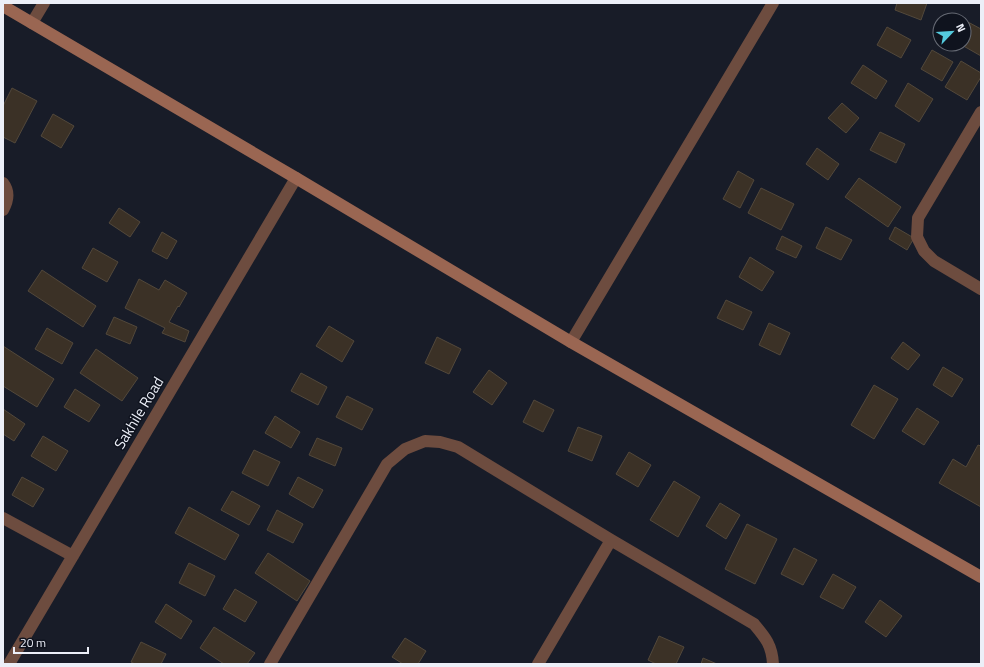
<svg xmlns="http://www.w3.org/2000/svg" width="984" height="667" font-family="'Titillium Web',sans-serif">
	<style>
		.building { fill: #3b3126; stroke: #52483b }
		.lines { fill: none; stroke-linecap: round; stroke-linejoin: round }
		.lane { stroke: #6d4c3f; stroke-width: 12 }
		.street { stroke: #6d4c3f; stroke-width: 12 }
		.secondary { stroke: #9a6652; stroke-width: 12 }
		.labels { text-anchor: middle; stroke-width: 3; stroke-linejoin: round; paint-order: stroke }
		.street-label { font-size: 15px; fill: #eceff8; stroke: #0f131e }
	</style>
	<rect width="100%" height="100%" fill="#181c28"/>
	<!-- building -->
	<path class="building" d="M897,3h30l-6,17 -26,-10z
		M953,14l28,15v27l-21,-12h4v-24h-14z
		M887,27l24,13 -10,18 -24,-13z
		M932,50l21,12 -11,19 -21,-12z
		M961,61l20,12v4l-14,23 -22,-13z
		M863,65l24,16 -11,18 -25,-16z
		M908,83l25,16 -14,23 -24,-16z
		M12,88l25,13 -22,42 -12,-6v-31z
		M842,103l17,15 -13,15 -18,-15z
		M53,114l21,12 -13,22 -20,-12z
		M880,132l25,12 -9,19 -26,-13z
		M817,148l22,16 -11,16 -22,-16z
		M738,171l16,9 -14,28 -17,-9z
		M859,178l42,29 -13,20 -43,-30z
		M761,188l33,16 -13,26 -33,-17z
		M119,208l21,14 -10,15 -21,-14z
		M826,227l26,13 -11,20 -25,-12z
		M895,227l19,11 -7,12 -18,-11z
		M162,232l15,9 -10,18 -15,-8z
		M782,236l20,10 -6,12 -20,-9z
		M93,248l25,14 -11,20 -25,-14z
		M750,257l24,15 -12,19 -23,-14z
		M42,270l54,36 -13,21 -55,-36z
		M139,279l20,11 6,-10 22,13 -8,14 -1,-1 -9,16 20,9 -4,11 -23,-9 3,-5 -40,-20z
		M726,300l26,12 -9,18 -26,-12z
		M114,317l23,10 -7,17 -24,-10z
		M769,323l21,10 -10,22 -21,-10z
		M329,326l25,15 -12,21 -26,-16z
		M47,328l26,15 -11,21 -27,-15z
		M437,337l24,12 -12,25 -24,-11z
		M903,342l17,13 -12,15 -17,-12z
		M3,346l51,33 -17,28 -34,-21z
		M96,349l42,29 -16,23 -42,-28z
		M943,367l20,12 -11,18 -19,-12z
		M489,370l18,13 -15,22 -19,-13z
		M301,373l26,14 -9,18 -27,-14z
		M874,385l24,14 -24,40 -23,-14z
		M75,389l25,16 -11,17 -25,-15z
		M347,396l26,13 -11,21 -26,-13z
		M534,400l20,10 -11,22 -20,-10z
		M917,408l22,14 -15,23 -22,-14z
		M3,409l22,15 -11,17 -11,-7z
		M275,416l25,16 -9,16 -26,-15z
		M578,427l24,9 -10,25 -24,-10z
		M43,436l25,15 -12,20 -25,-15z
		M317,438l25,10 -7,18 -26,-11z
		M978,445l3,1v61l-42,-24 14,-24 13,8z
		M254,450l26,12 -12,24 -26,-13z
		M629,452l22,13 -13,22 -22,-13z
		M22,477l22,12 -11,18 -21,-12z
		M298,477l25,13 -10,18 -24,-14z
		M674,481l26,16 -22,40 -28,-17z
		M232,491l28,15 -11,19 -28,-15z
		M720,503l20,12 -14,24 -20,-13z
		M189,507l50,28 -14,25 -50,-27z
		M277,510l26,14 -10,19 -26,-13z
		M747,524l30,15 -22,45 -30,-15z
		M794,548l23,12 -14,25 -22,-11z
		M268,553l42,28 -13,20 -42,-28z
		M189,563l26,13 -10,20 -26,-13z
		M833,574l23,13 -13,22 -23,-12z
		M235,589l22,13 -12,20 -22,-13z
		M880,600l22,16 -16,21 -21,-15z
		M166,604l26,17 -11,18 -26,-17z
		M214,627l41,26 -8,11h-23l-24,-16z
		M659,636l25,11 -8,17h-20l-8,-4z
		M405,638l21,13 -8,13h-15l-11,-7z
		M141,642l25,12 -5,10h-26l-4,-2z
		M703,658l14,6h-16z"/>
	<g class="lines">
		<!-- lane -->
		<path class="lane" d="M32,23l12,-20"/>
		<!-- street -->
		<path class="street" d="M981,112l-63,106 -1,19 7,14 10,10 47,28
			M3,183c7,9 5,18 0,27
			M571,342l202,-339
			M3,518l70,38
			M9,664l287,-486
			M270,664l117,-200 18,-15 20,-8 15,1 18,5 153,93 143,84c11,13 18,21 19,40
			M538,664l73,-124"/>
		<!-- secondary -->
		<path class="secondary" d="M3,6l293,172 275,164 410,235"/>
	</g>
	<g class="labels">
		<!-- street labels -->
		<g class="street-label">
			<text transform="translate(139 413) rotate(-59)" y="5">Sakhile Road</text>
		</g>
	</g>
	<!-- border -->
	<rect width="984" height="667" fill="none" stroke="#eceff8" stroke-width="8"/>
	<!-- north arrow -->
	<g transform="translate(952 32) rotate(65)"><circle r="19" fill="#0f131e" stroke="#676b75"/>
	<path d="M0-3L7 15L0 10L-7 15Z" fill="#54cadd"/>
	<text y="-6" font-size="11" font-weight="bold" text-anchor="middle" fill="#eceff8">N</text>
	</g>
	<!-- scale -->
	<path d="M14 647v6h74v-6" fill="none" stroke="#eceff8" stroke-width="2"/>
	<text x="20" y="647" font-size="12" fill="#eceff8" stroke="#0f131e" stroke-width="3" paint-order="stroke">20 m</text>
</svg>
